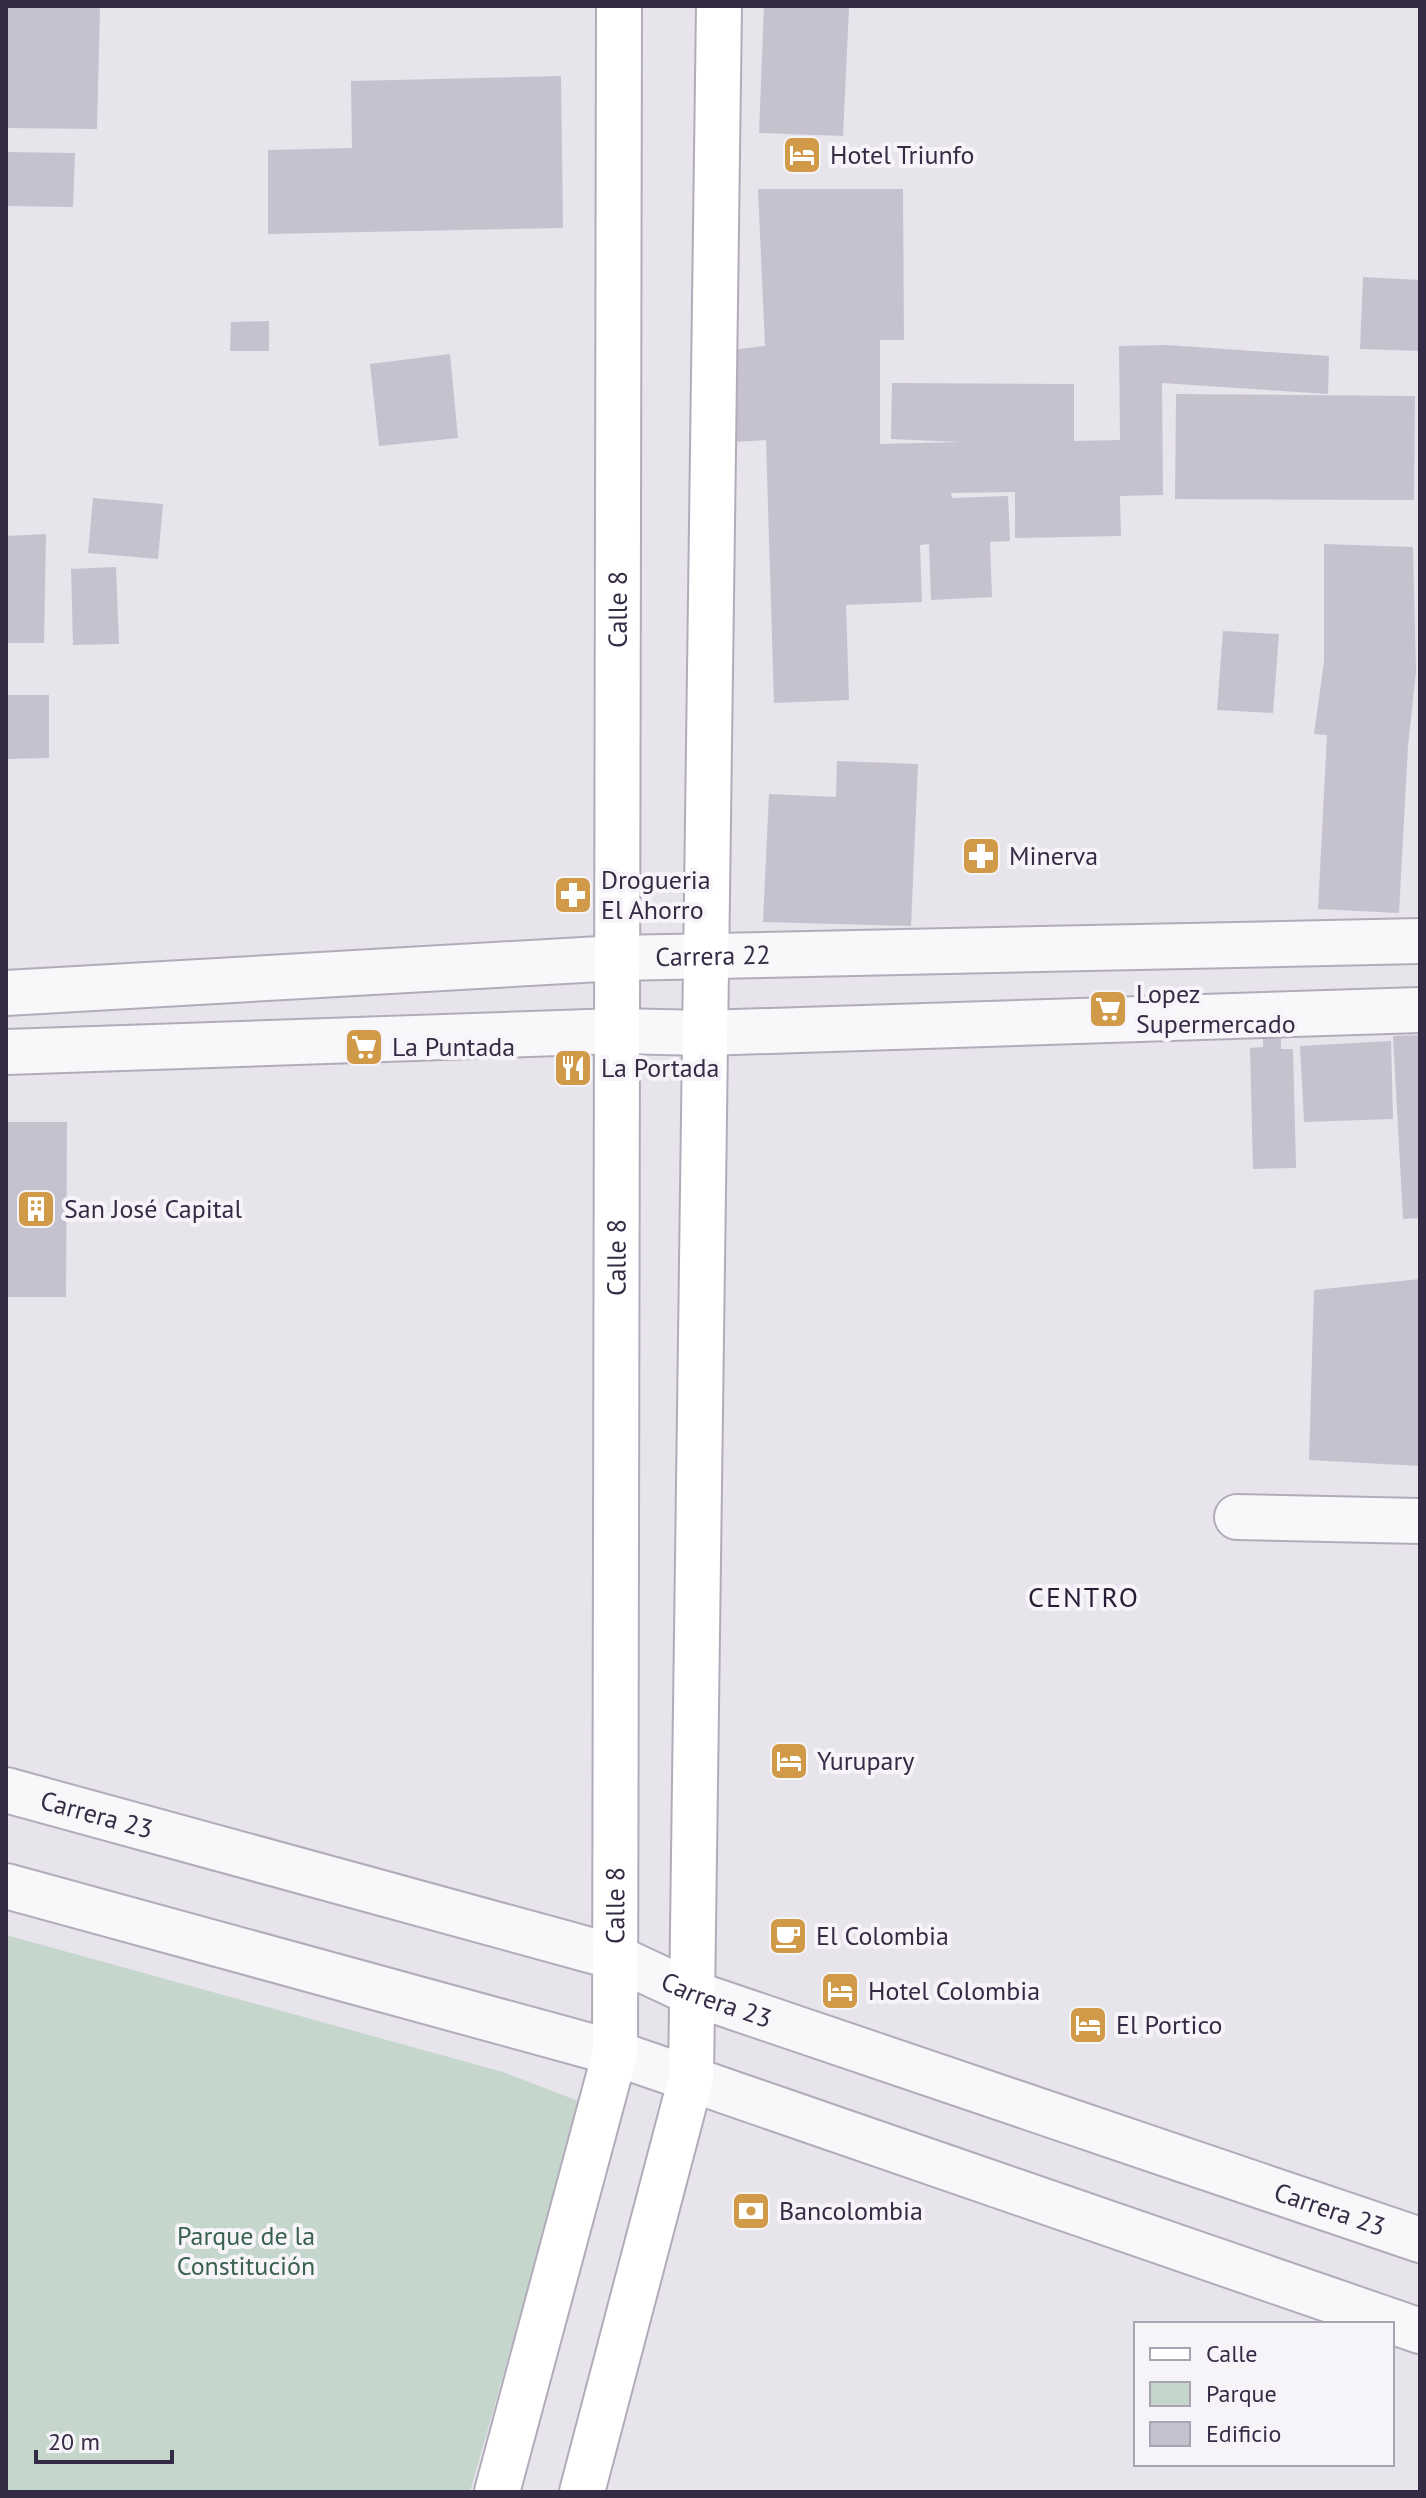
<svg xmlns="http://www.w3.org/2000/svg" width="1426" height="2498" font-family="'PT Sans',sans-serif">
	<style>
		.green { fill: #c5d6cd }
		.building { fill: #c6c1cf }
		.lines { fill: none; stroke-linecap: round; stroke-linejoin: round }
		.minor-casing { stroke: #b2acba; stroke-width: 48 }
		.secondary-casing { stroke: #b2acba; stroke-width: 48 }
		.minor { stroke: #f8f7fa; stroke-width: 44 }
		.secondary { stroke: #fff; stroke-width: 44 }
		.labels { text-anchor: middle; stroke-width: 8; stroke-linejoin: round; paint-order: stroke }
		.poi-label { font-size: 26px; fill: #352b45; stroke: #f6f4f9; text-anchor: start }
		.street-label { font-size: 26px; fill: #352b45; stroke: #f6f4f9 }
		.park-label { font-size: 26px; fill: #38614f; stroke: #f6f4f9 }
		.neighbourhood-label { font-size: 28px; letter-spacing: 2px; fill: #271d36; stroke: #f6f4f9 }
	</style>
	<rect width="100%" height="100%" fill="#e7e4ec"/>
	<!-- green -->
	<path class="green" d="M6,1935l497,137 78,30 -111,390h-464z"/>
	<!-- building -->
	<path class="building" d="M6,6h94l-3,123 -91,-1z
		M764,6l85,2 -6,128 -84,-3z
		M561,76l2,152 -295,6v-84l84,-2 -1,-67z
		M6,152l69,1 -2,54 -67,-1z
		M758,189h145l1,151h-24v104l80,-2 -69,-3 1,-56 182,1v57l46,-1 -1,-94 48,-1 162,11 -1,38 -166,-11 1,112 -43,1 1,40 -106,2v-46l-64,1 1,5 56,-2 2,45 -20,1 2,55 -61,3 -2,-56 -9,1 2,57 -76,3 3,95 -75,3 -8,-263 -32,2 -4,-92 35,-4z
		M1363,277l57,3v71l-60,-2z
		M269,321v30h-39l1,-29z
		M450,354l8,84 -79,8 -9,-82z
		M1176,394l239,2 -1,104 -239,-1z
		M93,498l70,6 -5,55 -70,-6z
		M46,534l-2,109h-38v-107z
		M1324,544l89,3 3,125 -8,74 -9,167 -81,-4 9,-174 -13,-1 10,-72z
		M116,567l3,77 -46,1 -2,-76z
		M1223,631l56,3 -6,79 -56,-3z
		M6,695h43v63l-43,1z
		M837,761l81,3 -7,162 -148,-4 6,-128 67,3z
		M1263,1034h18v15h12l3,119 -43,1 -3,-121 13,-1z
		M1420,1035v183l-17,1 -10,-183z
		M1391,1041l2,78 -89,3 -4,-76z
		M6,1122h61l-1,175h-60z
		M1420,1279v187l-111,-6 5,-170z"/>
	<g class="lines">
		<defs>
			<g id="minor">
				<path id="s1" d="M6,993l611,-35 803,-17"/>
				<path d="M6,1052l611,-21 88,2 715,-23"/>
				<path d="M1237,1517l183,4"/>
				<path id="s2" d="M6,1790l609,167 77,36 728,247"/>
				<path d="M6,1886l609,167 805,278"/>
			</g>
			<g id="secondary">
				<path id="s3" d="M497,2492l118,-439 4,-2047"/>
				<path d="M582,2492l109,-414 28,-2072"/>
			</g>
		</defs>
		<!-- minor casing -->
		<use href="#minor" class="minor-casing"/>
		<!-- secondary casing -->
		<use href="#secondary" class="secondary-casing"/>
		<!-- minor -->
		<use href="#minor" class="minor"/>
		<!-- secondary -->
		<use href="#secondary" class="secondary"/>
	</g>
	<!-- icons -->
	<defs>
		<symbol id="hotel-square" viewBox="-11 -11 22 22"><rect x="-9" y="-9" width="18" height="18" rx="4" fill="#d19a49" stroke="#f6f4f9"/><path d="M-6-4.5h1.5V1H6V5H4.5V3h-9V5H-6ZM-4 0a1.8 1.8 0 1 1 3.6 0ZM.5 0V-2.5h3Q6-2.5 6 0Z" fill="#fff"/></symbol>
		<symbol id="pharmacy-square" viewBox="-11 -11 22 22"><rect x="-9" y="-9" width="18" height="18" rx="4" fill="#d19a49" stroke="#f6f4f9"/><path d="M-2-6h4v4h4v4h-4v4h-4v-4h-4v-4h4Z" fill="#fff"/></symbol>
		<symbol id="supermarket-square" viewBox="-11 -11 22 22"><rect x="-9" y="-9" width="18" height="18" rx="4" fill="#d19a49" stroke="#f6f4f9"/><path d="M-6-5.5h2.5l.6 2H6L4.5 2H-2.5L-4.4-4H-6ZM-1.5 3.2a1.3 1.3 0 1 0 .1 0ZM3 3.2a1.3 1.3 0 1 0 .1 0Z" fill="#fff"/></symbol>
		<symbol id="restaurant-square" viewBox="-11 -11 22 22"><rect x="-9" y="-9" width="18" height="18" rx="4" fill="#d19a49" stroke="#f6f4f9"/><path d="M-5-6h1v4h1v-4h1v4h1v-4h1v5L-1.5 .5V6h-2V.5L-5-1ZM5-6V6H3V1.5H1.5Q1.5-4 5-6Z" fill="#fff"/></symbol>
		<symbol id="building-square" viewBox="-11 -11 22 22"><rect x="-9" y="-9" width="18" height="18" rx="4" fill="#d19a49" stroke="#f6f4f9"/><path d="M-4-6H4V6H1V3H-1V6H-4ZM-2.5-4.3h1.7v1.8h-1.7ZM.8-4.3h1.7v1.8H.8ZM-2.5-1h1.7V.8h-1.7ZM.8-1h1.7V.8H.8Z" fill="#fff"/></symbol>
		<symbol id="cafe-square" viewBox="-11 -11 22 22"><rect x="-9" y="-9" width="18" height="18" rx="4" fill="#d19a49" stroke="#f6f4f9"/><path d="M-5.5-4.5H6V0H3Q3 3.5 0 3.5H-2.5Q-5.5 3.5-5.5 0ZM3-3.2v2h1.7v-2ZM-6 4.5H4V6H-6Z" fill="#fff"/></symbol>
		<symbol id="bank-square" viewBox="-11 -11 22 22"><rect x="-9" y="-9" width="18" height="18" rx="4" fill="#d19a49" stroke="#f6f4f9"/><path d="M-6-4H6V4H-6ZM0-2.3a2.3 2.3 0 1 0 0 4.6a2.3 2.3 0 1 0 0-4.6Z" fill="#fff"/></symbol>
	</defs>
	<g fill-rule="evenodd">
		<use href="#hotel-square" x="780" y="133" width="44" height="44"/>
		<use href="#pharmacy-square" x="959" y="834" width="44" height="44"/>
		<use href="#pharmacy-square" x="551" y="873" width="44" height="44"/>
		<use href="#supermarket-square" x="1086" y="987" width="44" height="44"/>
		<use href="#supermarket-square" x="342" y="1025" width="44" height="44"/>
		<use href="#restaurant-square" x="551" y="1046" width="44" height="44"/>
		<use href="#building-square" x="14" y="1187" width="44" height="44"/>
		<use href="#hotel-square" x="767" y="1739" width="44" height="44"/>
		<use href="#cafe-square" x="766" y="1914" width="44" height="44"/>
		<use href="#hotel-square" x="818" y="1969" width="44" height="44"/>
		<use href="#hotel-square" x="1066" y="2003" width="44" height="44"/>
		<use href="#bank-square" x="729" y="2189" width="44" height="44"/>
	</g>
	<g class="labels">
		<!-- poi labels -->
		<g class="poi-label">
			<text x="830" y="164">Hotel Triunfo</text>
			<text x="1009" y="865">Minerva</text>
			<text x="601" y="889">Drogueria<tspan x="601" dy="30">El Ahorro</tspan></text>
			<text x="1136" y="1003">Lopez<tspan x="1136" dy="30">Supermercado</tspan></text>
			<text x="392" y="1056">La Puntada</text>
			<text x="601" y="1077">La Portada</text>
			<text x="64" y="1218">San José Capital</text>
			<text x="817" y="1770">Yurupary</text>
			<text x="816" y="1945">El Colombia</text>
			<text x="868" y="2000">Hotel Colombia</text>
			<text x="1116" y="2034">El Portico</text>
			<text x="779" y="2220">Bancolombia</text>
		</g>
		<!-- street labels -->
		<g class="street-label">
			<text dy="9" stroke="none"><textPath href="#s3" startOffset="1898">Calle 8</textPath></text>
			<text dy="9" stroke="none"><textPath href="#s1" startOffset="708">Carrera 22</textPath></text>
			<text dy="9" stroke="none"><textPath href="#s3" startOffset="1250">Calle 8</textPath></text>
			<text dy="9" stroke="none"><textPath href="#s2" startOffset="94">Carrera 23</textPath></text>
			<text dy="9" stroke="none"><textPath href="#s3" startOffset="602">Calle 8</textPath></text>
			<text dy="9" stroke="none"><textPath href="#s2" startOffset="742">Carrera 23</textPath></text>
			<text dy="9" stroke="none"><textPath href="#s2" startOffset="1390">Carrera 23</textPath></text>
		</g>
		<!-- park labels -->
		<g class="park-label">
			<text x="246" y="2245">Parque de la<tspan x="246" dy="30">Constitución</tspan></text>
		</g>
		<!-- neighbourhood labels -->
		<g class="neighbourhood-label">
			<text x="1084" y="1607">CENTRO</text>
		</g>
	</g>
	<!-- border -->
	<rect width="1426" height="2498" fill="none" stroke="#352b45" stroke-width="16"/>
	<!-- legend -->
	<rect x="1134" y="2322" width="260" height="144" fill="#f6f4f9" stroke="#a9a4b1" stroke-width="2"/>
	<rect x="1150" y="2348" width="40" height="12" fill="#ffffff" stroke="#a9a4b1" stroke-width="2"/>
	<text x="1206" y="2362" font-size="24" fill="#352b45">Calle</text>
	<rect x="1150" y="2382" width="40" height="24" fill="#c5d6cd" stroke="#a9a4b1" stroke-width="2"/>
	<text x="1206" y="2402" font-size="24" fill="#352b45">Parque</text>
	<rect x="1150" y="2422" width="40" height="24" fill="#c6c1cf" stroke="#a9a4b1" stroke-width="2"/>
	<text x="1206" y="2442" font-size="24" fill="#352b45">Edificio</text>
	<!-- scale -->
	<path d="M36 2450v12h136v-12" fill="none" stroke="#352b45" stroke-width="4"/>
	<text x="48" y="2450" font-size="24" fill="#352b45" stroke="#f6f4f9" stroke-width="6" paint-order="stroke">20 m</text>
</svg>
